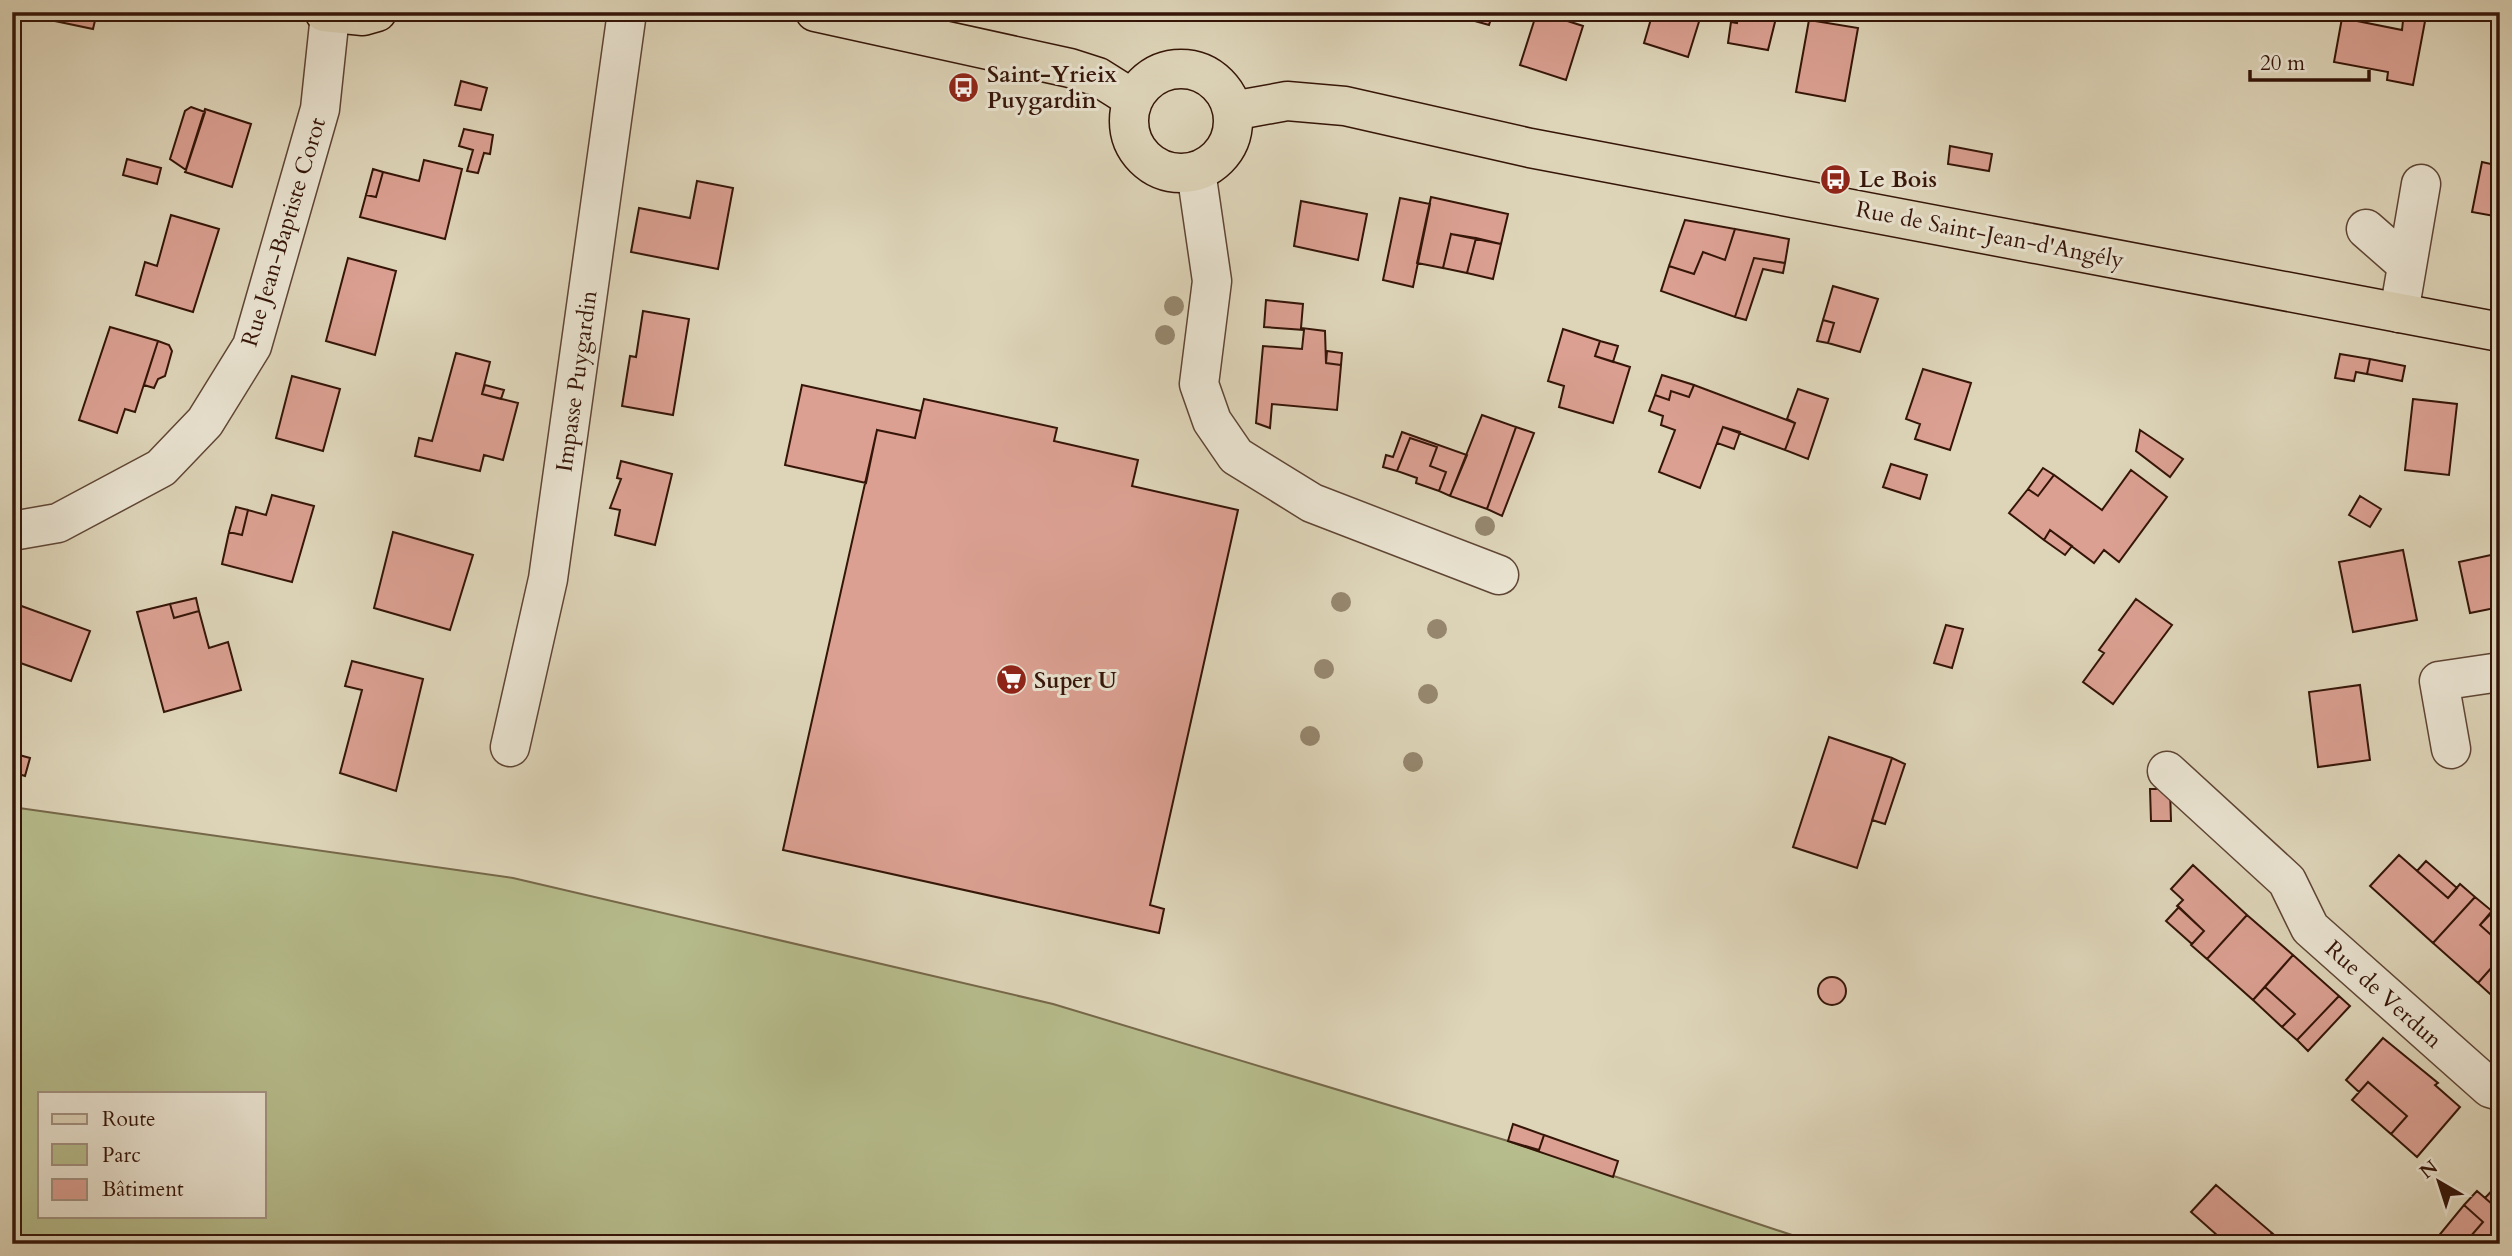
<svg xmlns="http://www.w3.org/2000/svg" width="2512" height="1256" font-family="Cardo,serif">
	<style>
		.green { fill: #b6bc8c; stroke: #76684a; stroke-width: 2; fill-rule: evenodd }
		.building { fill: #dba092; stroke: #351508; stroke-width: 2 }
		.lines { fill: none; stroke-linecap: round; stroke-linejoin: round }
		.minor-casing { stroke: #5f4534; stroke-width: 41 }
		.major-casing { stroke: #351508; stroke-width: 41 }
		.minor { stroke: #eae4d2; stroke-width: 38 }
		.major { stroke: #ded5b9; stroke-width: 38 }
		.tree { fill: #96876e }
		.labels { text-anchor: middle; stroke-width: 6; stroke-linejoin: round; paint-order: stroke }
		.poi-label { font-size: 23px; font-weight: bold; fill: #351508; stroke: #eae4d2; text-anchor: start }
		.street-label { font-size: 23px; fill: #351508; stroke: #eae4d2 }
	</style>
	<rect width="100%" height="100%" fill="#ded5b9"/>
	<filter id="stains"><feTurbulence type="fractalNoise" baseFrequency=".00286" numOctaves="4"/><feColorMatrix values="0 0 0 0 .2 0 0 0 0 .09 0 0 0 0 .02 0 0 0 .5 -.17"/></filter>
	<radialGradient id="worn" r=".72"><stop offset=".6" stop-color="#630" stop-opacity="0"/><stop offset="1" stop-color="#630" stop-opacity=".3"/></radialGradient>
	<!-- green -->
	<path class="green" d="M12,807l501,71 540,126 455,137 311,103h-1807zM40,1093h224v123h-224z"/>
	<!-- building -->
	<path class="building" d="M12,12h85l-4,17z
		M1443,12h50l-4,13z
		M1537,12h16l-1,4 31,10 -17,54 -46,-15z
		M1653,12h49l-14,45 -44,-14z
		M1739,12h52l-1,5 -13,-3 -9,36 -40,-7 3,-21 6,1z
		M2404,12l22,4 -13,69 -26,-5 1,-8 -54,-10 8,-44 60,12z
		M1809,20l49,8 -13,73 -49,-9z
		M461,81l26,7 -6,22 -26,-5z
		M191,107l14,5 -19,58 -16,-11 15,-48z
		M205,109l46,15 -19,63 -47,-15z
		M464,129l29,6 -3,19 -6,-1 -6,20 -11,-2 6,-21 -14,-4z
		M1950,146l42,8 -3,17 -41,-7z
		M127,159l34,9 -4,16 -34,-9z
		M424,160l38,9 -17,70 -85,-22 6,-22 10,2 7,-25 36,9z
		M2482,162l18,4v51l-28,-5z
		M373,169l10,3 -7,25 -10,-2z
		M697,181l36,7 -15,81 -87,-17 8,-44 51,10z
		M1431,197l77,17 -7,30 -50,-10 -8,34 -26,-5z
		M1400,198l30,6 -17,83 -30,-7z
		M1301,201l66,13 -9,46 -64,-14z
		M171,215l48,14 -26,83 -57,-17 9,-33 12,4z
		M1685,220l50,9 -10,31 -22,-8 -9,22 -25,-8z
		M1735,229l54,10 -4,24 -31,-5 -19,59 -74,-26 8,-25 25,8 9,-22 22,8z
		M1451,234l25,4 -9,35 -24,-5z
		M1476,238l25,6 -8,35 -26,-6z
		M348,258l48,13 -21,84 -49,-14z
		M1754,258l31,5 -2,10 -20,-4 -17,51 -11,-3z
		M1833,286l45,13 -18,53 -32,-9 6,-20 -11,-3z
		M1266,300l37,4 -2,24 24,3 1,32 15,2 -4,45 -65,-6 -2,24 -14,-5 7,-77 39,3 2,-19 -40,-3z
		M643,311l46,8 -16,96 -51,-9 8,-50 6,1z
		M1823,320l11,3 -6,20 -11,-2z
		M110,327l48,14 -23,71 -10,-3 -8,24 -38,-13z
		M1563,329l37,12 -5,15 35,11 -17,56 -54,-16 5,-21 -16,-5z
		M158,341l11,4 3,6 -7,25 -7,3 -4,9 -10,-3z
		M1600,341l18,5 -5,16 -18,-6z
		M1327,351l15,2 -1,12 -15,-2z
		M456,353l34,9 -8,32 36,9 -15,57 -19,-5 -4,16 -65,-15 4,-18 13,3z
		M2340,354l30,5 -3,15 -11,-2 -2,9 -19,-3z
		M2370,359l35,7 -3,15 -35,-7z
		M1923,369l48,14 -21,67 -35,-11 5,-15 -14,-5z
		M1662,375l32,10 -5,12 -18,-6 -2,9 -14,-5z
		M292,376l48,13 -17,62 -47,-13z
		M485,385l19,5 -3,9 -19,-5z
		M802,385l119,26 -6,27 -38,-8 -11,53 -81,-18z
		M1694,385l101,38 -10,27 -62,-23 -23,61 -41,-16 16,-42 -14,-5 2,-9 -14,-5 6,-16 14,5 2,-9 18,6z
		M1798,389l30,10 -20,60 -23,-9 10,-27 -8,-4z
		M924,399l133,29 -3,13 84,19 -6,26 106,24 -88,395 14,4 -5,24 -376,-83 94,-420 38,8z
		M2413,399l44,5 -8,71 -44,-5z
		M1482,415l34,12 -29,82 -37,-13z
		M1516,427l18,6 -32,83 -15,-7z
		M1723,427l17,5 -6,17 -17,-6z
		M2140,430l43,29 -13,18 -34,-26z
		M1402,432l65,23 -17,41 -11,-5 7,-19 -16,-6 7,-19 -27,-9 -13,33 -14,-4 3,-12 7,2z
		M1410,438l27,9 -7,19 16,6 -7,19 -23,-8 1,-5 -20,-7z
		M621,461l51,13 -17,71 -40,-10 5,-25 -10,-2 11,-29 -4,-1z
		M1891,464l36,11 -7,24 -37,-12z
		M2043,468l11,7 -16,21 -10,-7z
		M2131,470l36,27 -48,65 -15,-12 -10,13 -44,-33 -6,10 -35,-27 19,-24 10,7 16,-21 48,35z
		M272,495l42,11 -22,76 -70,-18 7,-32 13,3 6,-25 18,5z
		M2360,496l21,13 -11,18 -21,-12z
		M236,507l12,3 -6,25 -13,-3z
		M2050,530l22,16 -7,9 -21,-15z
		M393,532l80,23 -23,75 -76,-22z
		M2403,550l14,70 -64,12 -14,-70z
		M2500,553v54l-30,6 -11,-51z
		M196,598l3,13 -25,7 -4,-14z
		M2136,599l36,26 -59,79 -30,-22 21,-29 -5,-3z
		M16,604l74,27 -19,50 -59,-21v-45z
		M170,604l4,14 25,-7 10,37 19,-6 13,48 -77,22 -27,-100z
		M1946,625l17,4 -11,39 -18,-5z
		M352,661l71,18 -27,112 -56,-18 22,-83 -17,-4z
		M2360,685l10,75 -52,7 -9,-75z
		M1829,737l63,21 -35,110 -64,-21z
		M12,753l18,5 -5,18 -13,-4z
		M1892,758l13,6 -20,60 -13,-4z
		M2150,789h20l1,32h-20z
		M2399,855l49,43 12,-14 15,13 -42,46 -63,-57z
		M2426,861l31,27 -9,10 -31,-27z
		M2193,865l54,50 -40,44 -16,-14 13,-14 -27,-25 6,-6 -12,-11z
		M2475,897l17,14 -12,14 20,18v15l-22,25 -45,-40z
		M2500,904v39l-20,-18z
		M2179,907l25,24 -12,13 -26,-23z
		M2247,915l46,40 -40,45 -46,-41z
		M2293,955l46,41 -42,44 -15,-13 13,-13 -30,-27z
		M2500,958v45l-22,-20z
		M1818 991a14 14 0 1 1 28 0a14 14 0 1 1-28 0Z
		M2265,987l30,27 -13,13 -29,-27z
		M2339,996l11,10 -42,45 -11,-11z
		M2383,1038l55,45 -3,2 25,22 -43,50 -26,-23 16,-18 -39,-34 -9,10 -13,-12z
		M2368,1082l39,34 -16,18 -39,-34z
		M1513,1124l31,11 -5,15 -31,-9z
		M1544,1135l74,26 -5,16 -105,-36 31,9z
		M2500,1182v29l-15,-13z
		M2216,1185l56,48 -9,11h-36l-36,-32z
		M2477,1191l23,20v33h-36l19,-22 -19,-17z
		M2464,1205l19,17 -19,22h-32z
		M2272,1233l12,11h-21z"/>
	<g class="lines">
		<defs>
			<path id="minor" d="M1196,171l16,110 -13,103 13,37 24,35 76,47 187,72
				M2366,229l41,36
				M2399,313l22,-129
				M12,531l46,-8 103,-55 44,-46 47,-76 68,-237 10,-94
				M510,747l38,-168 79,-567
				M2451,749l-12,-68 61,-9
				M2167,771l120,110 23,47 180,160 10,3"/>
			<path id="major" d="M324,12l39,4 14,-4
				M815,12l255,56 28,9 35,22
				M1129 121a52 52 0 1 1 104 0a52 52 0 1 1-104 0Z
				M1232,111l55,-10 58,5 185,42 970,184"/>
		</defs>
		<!-- minor casing -->
		<use href="#minor" class="minor-casing"/>
		<!-- major casing -->
		<use href="#major" class="major-casing"/>
		<!-- minor -->
		<use href="#minor" class="minor"/>
		<!-- major -->
		<use href="#major" class="major"/>
	</g>
	<!-- trees -->
	<g class="tree">
		<circle cx="1174" cy="306" r="10"/>
		<circle cx="1165" cy="335" r="10"/>
		<circle cx="1485" cy="526" r="10"/>
		<circle cx="1341" cy="602" r="10"/>
		<circle cx="1437" cy="629" r="10"/>
		<circle cx="1324" cy="669" r="10"/>
		<circle cx="1428" cy="694" r="10"/>
		<circle cx="1310" cy="736" r="10"/>
		<circle cx="1413" cy="762" r="10"/>
	</g>
	<!-- icons -->
	<defs>
		<symbol id="bus-disc" viewBox="-11 -11 22 22"><circle r="9.5" fill="#8f2418" stroke="#eae4d2"/><path d="M-5-6H5V4H4V6H2V4H-2V6H-4V4H-5ZM-3.5-4V0h7V-4ZM-3.5 1.2v1.5H-2V1.2ZM2 1.2v1.5H3.5V1.2Z" fill="#fff"/></symbol>
		<symbol id="supermarket-disc" viewBox="-11 -11 22 22"><circle r="9.5" fill="#8f2418" stroke="#eae4d2"/><path d="M-6-5.5h2.5l.6 2H6L4.5 2H-2.5L-4.4-4H-6ZM-1.5 3.2a1.3 1.3 0 1 0 .1 0ZM3 3.2a1.3 1.3 0 1 0 .1 0Z" fill="#fff"/></symbol>
	</defs>
	<g fill-rule="evenodd">
		<use href="#bus-disc" x="946" y="70" width="35" height="35"/>
		<use href="#bus-disc" x="1818" y="162" width="35" height="35"/>
		<use href="#supermarket-disc" x="994" y="662" width="35" height="35"/>
	</g>
	<g class="labels">
		<!-- poi labels -->
		<g class="poi-label">
			<text x="987" y="82">Saint-Yrieix<tspan x="987" dy="26">Puygardin</tspan></text>
			<text x="1859" y="187">Le Bois</text>
			<text x="1034" y="688">Super U</text>
		</g>
		<!-- street labels -->
		<g class="street-label">
			<text transform="translate(283 232) rotate(-73)" y="8">Rue Jean-Baptiste Corot</text>
			<text transform="translate(1990 234) rotate(11)" y="8">Rue de Saint-Jean-d'Angély</text>
			<text transform="translate(576 381) rotate(-82)" y="8">Impasse Puygardin</text>
			<text transform="translate(2384 994) rotate(42)" y="8">Rue de Verdun</text>
		</g>
	</g>
	<!-- margin -->
	<rect width="2512" height="1256" fill="none" stroke="#ded5b9" stroke-width="42"/>
	<rect x="14" y="14" width="2484" height="1228" fill="none" stroke="#351508" stroke-width="3.5"/>
	<rect x="21" y="21" width="2470" height="1214" fill="none" stroke="#351508" stroke-width="2"/>
	<!-- legend -->
	<rect x="38" y="1092" width="228" height="126" fill="#eae4d2" stroke="#a29181" stroke-width="2"/>
	<rect x="52" y="1114" width="35" height="10" fill="#ded5b9" stroke="#a29181" stroke-width="2"/>
	<text x="102" y="1126" font-size="21" fill="#351508">Route</text>
	<rect x="52" y="1144" width="35" height="21" fill="#b6bc8c" stroke="#a29181" stroke-width="2"/>
	<text x="102" y="1162" font-size="21" fill="#351508">Parc</text>
	<rect x="52" y="1179" width="35" height="21" fill="#dba092" stroke="#a29181" stroke-width="2"/>
	<text x="102" y="1196" font-size="21" fill="#351508">Bâtiment</text>
	<!-- north arrow -->
	<g transform="translate(2439 1182) rotate(321)" stroke="#eae4d2" stroke-width="5" paint-order="stroke">
	<path d="M0-5L12 26L0 18L-12 26Z" fill="#351508"/>
	<text y="-10" font-size="19" font-weight="bold" text-anchor="middle" fill="#351508">N</text>
	</g>
	<!-- scale -->
	<path d="M2250 70v10h119v-10" fill="none" stroke="#351508" stroke-width="3.5"/>
	<text x="2260" y="70" font-size="21" fill="#351508" stroke="#eae4d2" stroke-width="5" paint-order="stroke">20 m</text>
	<rect width="100%" height="100%" filter="url(#stains)"/>
	<rect width="100%" height="100%" fill="url(#worn)"/>
</svg>
